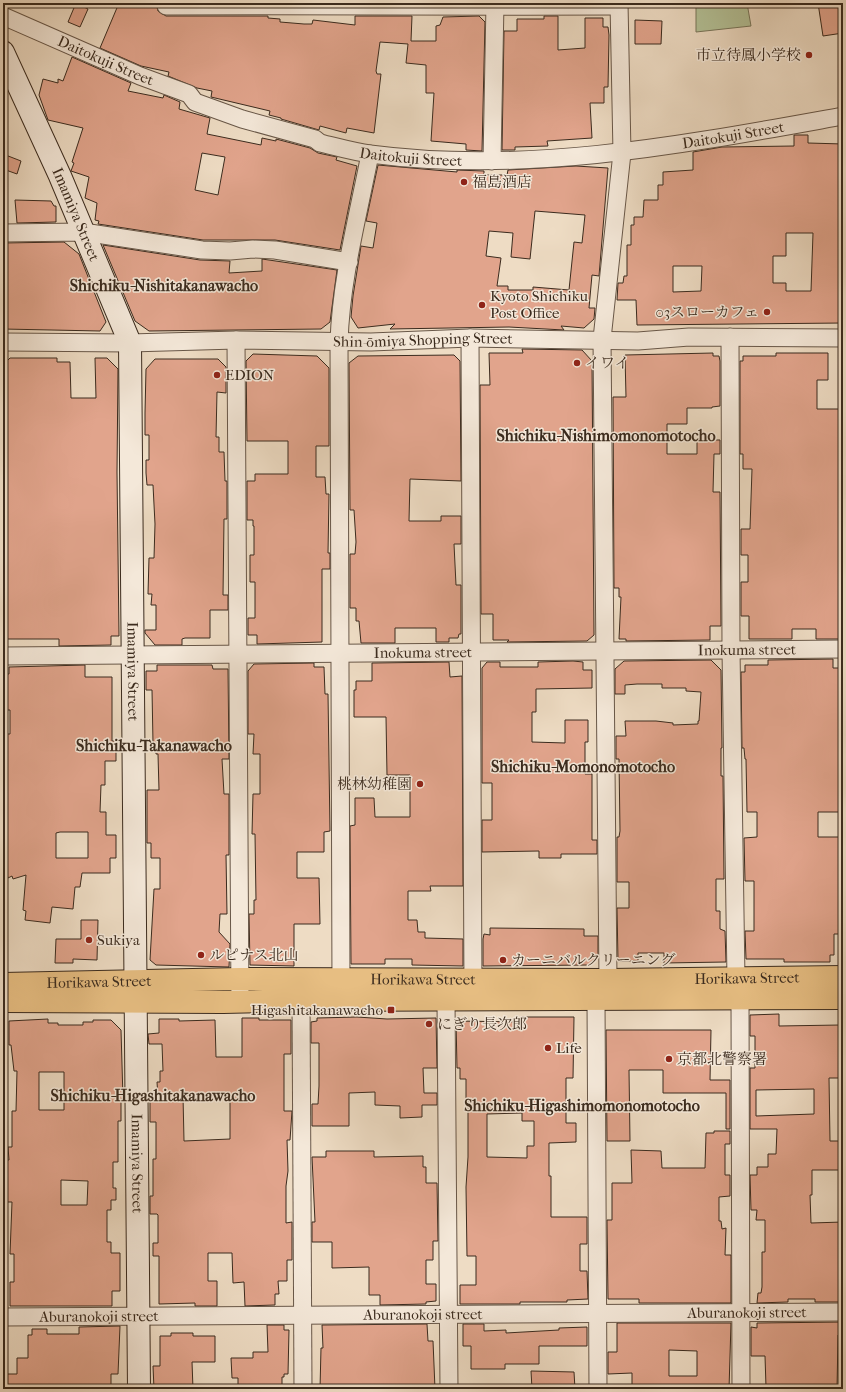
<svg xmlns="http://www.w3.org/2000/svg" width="846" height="1392" font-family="'IM FELL French Canon','Noto Serif JP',serif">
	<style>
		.green { fill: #b4c298; stroke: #78765b }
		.building { fill: #e1a48c; stroke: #3b2b1e; fill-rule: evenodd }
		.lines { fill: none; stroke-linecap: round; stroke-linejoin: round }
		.street-casing { stroke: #685748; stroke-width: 19 }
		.secondary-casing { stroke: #3b2b1e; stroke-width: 24 }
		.primary-casing { stroke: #3b2b1e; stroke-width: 24 }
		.street { stroke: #f4e8d9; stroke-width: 17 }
		.secondary { stroke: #f4e8d9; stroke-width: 22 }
		.primary { stroke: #e7be82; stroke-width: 22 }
		.poi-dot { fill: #8f2418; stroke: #f4e8d9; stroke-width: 1.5 }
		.labels { text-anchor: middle; stroke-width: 3; stroke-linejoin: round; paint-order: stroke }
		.poi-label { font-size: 15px; fill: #3b2b1e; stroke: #f4e8d9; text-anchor: start }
		.street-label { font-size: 15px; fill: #3b2b1e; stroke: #f4e8d9 }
		.neighbourhood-label { font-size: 16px; font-weight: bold; fill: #3b2b1e; stroke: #f4e8d9 }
	</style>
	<rect width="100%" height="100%" fill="#eedcc4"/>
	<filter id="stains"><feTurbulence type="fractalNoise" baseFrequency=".005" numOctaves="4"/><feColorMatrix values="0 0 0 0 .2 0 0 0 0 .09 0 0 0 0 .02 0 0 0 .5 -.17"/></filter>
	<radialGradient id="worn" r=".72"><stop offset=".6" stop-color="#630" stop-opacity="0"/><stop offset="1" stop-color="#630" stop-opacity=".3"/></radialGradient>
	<!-- green -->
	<path class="green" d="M691,3h56l4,23 -55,6v-26h-6z"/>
	<!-- building -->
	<path class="building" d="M76,3l12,6 -8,18 -12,-5z
		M119,3h37l2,8 8,5h102v2l12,1v3l24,2h8l1,-4 42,5v-9h57l-1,25h25v-15l4,-1 3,-8 36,-1 6,6 -3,129 -16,-1v-6l-35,-3 3,-48h-8v-28l-20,-2 2,-19 -28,-2 -4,29 1,3h4l-7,59 -27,-5 -1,5 -26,-7 -1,4 -38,-11v-1l-12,-3 1,-4 -59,-14 1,-6 -15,-3 -29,-12 1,-4 -28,-6 -41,-18z
		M818,3h25v30l-20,3z
		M544,16h14v34l27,-2v-30h18v9h5l1,8 -1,52h-4v16h-14l2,35 -45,3 1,5 -33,1v3h-13l2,-119h13v-12h27z
		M635,20l27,1 -1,23h-26z
		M72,57l59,26 -3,8 35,7 1,-3 16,7 -1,7 31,9 -3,16 54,11 1,-7 14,3v-2l34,9 8,5 19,4 -1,3 21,6 -17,84 -65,-10h-72l-105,-16 1,-3 -4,-1 2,-17 -12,-5 4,-21 -18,-6 3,-8 -2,-1 11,-34 -35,-8 -9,-25 4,-16 15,4v-4l5,2zM202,153l23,4 -7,38 -23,-5z
		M794,135h14v8l35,1v179l-206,2 -1,-25h-19l1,-17h5l1,-7h3v-31h4v-20h3v-8h9l1,-17h14v-15h5v-13l30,-2v-18l29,-5 72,-1zM786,233h27l-2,58h-25v-8h-13v-27h13zM673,266h29l-1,25 -28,1z
		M3,154l18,7 -4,13 -14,-5z
		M378,165l79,7v-2l27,1v4h23l1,-5 68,-4 32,2 -9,108 -7,-1 -3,33h6l-1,11 -10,9 -23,-2 3,4 -55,-3 -119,2 5,-5 -37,4 -7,-11 2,-21 8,-50 12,2 4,-25 -11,-2zM535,211l50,4 -3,28 -8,-1 -5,48 -36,-3v3h-25v-4h-11l4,-28 -15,-2 3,-25 24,2 -2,24 19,2z
		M15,200l36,1 3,5h2v16l-39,1z
		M64,242l15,12 27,68 -6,9 -97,-2v-86z
		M103,245l97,15 30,1 -1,12 33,-2v-12l75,11 -7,52 -9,7 -172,2 -14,-10z
		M522,349l60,1 10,11 2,274 -7,6 -80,1 2,-2h-16v-26h-12l-1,-229h10l-1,-32h34z
		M713,353v3h6l1,5v45l-8,1v1h-25v16h-20v30h30v-14h23v14h-6l-1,38h7l1,134h-11v14l-84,1v-2h-7l2,-42h-2v-9h-5l-1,-191h13l-1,-42z
		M776,353h52v27h-11v29h26l-1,230h-26v-10h-24v10h-43v-23h-8v-34h7v-27h-7v-26h9l2,-60h-9v-15h-3v-93h3v-5h33z
		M253,354l64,2 12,12v78h-13v31h9l1,17h3l-1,59h2v16h-8v73l-65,2v-9h-9v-17h7v-36h-5v-27h4v-29h-1v-6h-6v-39h8v-7h33v-33h-41l-1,-80z
		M454,355l6,6 1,120 -51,-2 -1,42h32v-5h20v28h-7l2,41h5v49h-2l-1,4h-9v4h-13v-14h-41v15h-34l-2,-22h-3v-13h-6v-54h5l1,-12 -2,-32h-4l-1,-147 9,-7z
		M10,358h47v4h13l1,36h25l-1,-40h12l11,11 -1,103 2,164h-8v9l-52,1v-7h-56v-165h2l-2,-47h3v-28h-3v-34z
		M155,359h63l8,8v26l-9,-1 -1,45h3v15h5l1,29h2v38h-3l-1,76h5v15h-18v28h-25l-3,1v6h-27l-10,-12v-3h11v-25h-5l1,-11h-4l1,-36h5l1,-34 -2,-39h-6l-1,-12v-13h3v-25h-4v-22l1,-44z
		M833,659v9h10v144h-25v25h25v97h-9v21h-4v7h-46v-3h-38l-1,-28h9v-50h-9l-1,-43 13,-1v-25h-10l-1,-53h-1l-1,-11h-2l-1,-76h4v-7h23v-5z
		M711,660l10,10 1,78h-1v28h2l1,103h-8v32h4v18l5,2 1,31 -62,1v-10h-26v8h-20l-1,-53h12v-26h-12v-45h2l1,-6 -1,-72h-3v-23h10l-1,-15h31l17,2v2l25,-1v-3h1l2,-29 -15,-1v-3h-24v-4h-25l-12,1v9h-10v-25l9,-8z
		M573,661l10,1v8h9v18l-56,1v23h-4v30l33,1v-23h23v22h-3v32h7v66h5v14h-36v4h-22v-7l-57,1v-32h10v-37h-10v-115l5,-6h13v5h38v-5z
		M449,662l1,15 12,-1 1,210h-33l1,5h-23v29h9l1,12h7v6l38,1v27l-51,-1v-6h-27v5h-34l-1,-138 5,-1v-27h19l1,19h35v-42h-23l-1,-58h-32v-27h2v-9h16v-18z
		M314,663v4h10l1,27h3l2,137 -6,1v20h-27v26h22l1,46h-26v42l-44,-1 -1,-51h5v-14h2l-1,-66h-3l1,-40h7v-40h-7l1,-20h-6v-63l6,-7z
		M85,665v12h27v64h4v20h-11v24h-4l-1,27h6v23h10v23h-6v15h-28l-2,14h-5l-2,22 -21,-2 -2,16 -25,-3 1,-9 -3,-1 3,-35 -13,4 -1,-3 -4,2 -5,-20v-124h7v-24h-3v-11h-2v-25h4v-7zM60,832h28v26h-32v-25z
		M157,665h55l1,4h15l1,90h-7l2,35h5v61h-3l1,59h-7l-1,18 11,12 -1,23 -73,-2 -6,-5 4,-71h6v-31h-9v-15h-4v-53h12l-1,-36h-2v-11h-3l-1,-53h-6v-19h11z
		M81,920h17l-1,40 -24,-1v4h-18l1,-24h25z
		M490,928l94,1v7h14v19l-10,10 -105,1v-27l1,-5 6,1z
		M779,1014v12l61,-1v16h3v37h-14l1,63h13v26l-1,3h-30v25h-2l1,28 32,-1v80h-28v-3h-27v3l-31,1 1,-10h3l1,-6v-35h3v-32h-9l1,-10h-6l-1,-35h7v-8h11v-13h8l1,-25h-27v-61h5v-32h-5v-21zM814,1089v25l-58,2v-26z
		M357,1017l30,2 49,-1 1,50h-14l1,25h13v12h-15v12l-22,1v-12l-25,-1v-13l-26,1v33h-37v-22h6l1,-18v-43h-8v-21l6,-1v-3z
		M522,1017h52l-1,61h-7v45h10v19l-27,1v33h2v41h36v27h-7v27h7l1,28 -21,1v2h-47v2h-60v-19h16v-29h-9l-1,-69 2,-30v-56h-2v-22h-6v-11h-3l-1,-47 66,1zM522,1113v8h12v25h-7v12l-40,-1v-43z
		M242,1018h17v2h32v34h-7v57h8l-2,29h-3l1,31 -2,15v37l6,-1v38h-5v21h-9l1,13h-4v11l-30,1 -1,-24 -11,1 -1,-30h-24v28h9v25h-22v-3l-36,1v-48h-6v-13h5v-28l-1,-1h-7v-18h3v-37h3v-37h-6v-23l8,-1 -1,-16h3v-11h3l-1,-27h-13l-1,-10 11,-1v-14h20v2l36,-1 1,37h26zM230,1094v45l-46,2 -1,-45z
		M48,1019v4h10v2h25v-3h10v-2h18l10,10 2,69h-2v22h-3v41h-5v26h3v12h-5v10h-4v32h4v11h9v38h-8v15h-102v-24h4v-28h-4l2,-52h-5v-42h2l-1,-13h4v-36h4l1,-40h-3l-3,-26h-2v-24zM39,1072h25v38h-25zM61,1180l27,1 -1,24h-26z
		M606,1030h105l-1,50h20v49h-4v-36h-63v-23h-34l1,71h-23z
		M714,1131h16v13h-5v31h5v21l-11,1v24h2l1,8 4,-1 -1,27h6v48h-92v-4h-31l-1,-79h5v-37h20l-1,-33 30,1 1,17h43l1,-35h8z
		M326,1151h48v6l49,-1v11h3v16h11l1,58h-5v19h-7v24h10v17l-10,1v2l-46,1v-10h-11v-28l-37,1v-26h-20v-20h3l-3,-65h14z
		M843,1322v13h-5l-1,54 -71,-2 -1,-31h-14v-29l6,1v-5z
		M617,1323h114l-2,66h-97v-16l-24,1v-22h9zM669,1350l28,1v25h-28z
		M427,1324l1,17h5l2,48h-53v-2l-62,2 1,-41h2l-1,-23z
		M463,1324h21v7l22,-1v3l53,-3v-2l28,-1v19h-48v18h-34v5h-34v-23h-8z
		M267,1325h17v5h5l-1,44h-4v3h-2v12h-44v-11h-6l-1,-20h22v-6h15z
		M120,1326l-2,48h-7v15h-107l1,-15h12v-16h11v-23h4v-6h15v5h32v-7z
		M171,1333h22v3h22v26h-23l1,27h-39l-1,-23h7v-30h11z
		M531,1371l43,1 1,17h-43z"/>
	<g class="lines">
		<defs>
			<g id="street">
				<path d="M166,3v3c151,-1 302,1 453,0"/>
				<path id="s1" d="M3,16l137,60 49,18 6,8 47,17 73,20 5,4c17,4 34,9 50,11 159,21 317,-10 473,-38"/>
				<path d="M492,161l3,-158"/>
				<path d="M3,233l80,-1 119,18 28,1 23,-2 22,1 74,12"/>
				<path d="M730,337l1,313 5,329 4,20 1,390"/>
				<path d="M470,338l3,653"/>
				<path d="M236,340l4,662"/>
				<path id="s2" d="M3,342l127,1 106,-3 135,2 99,-4 168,3 51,-4 154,1"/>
				<path id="s3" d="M3,656l840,-7"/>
				<path d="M341,991l-2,-649c2,-63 19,-126 31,-188"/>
				<path d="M301,1000l2,389"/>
				<path d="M446,1000l3,389"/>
				<path id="s4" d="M3,1317l840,-5"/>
				<path d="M598,1389l-2,-390 12,-19 -6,-641 20,-186 -3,-150"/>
			</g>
			<g id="secondary">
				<path id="s5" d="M3,52l57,124 70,167 9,1046"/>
			</g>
			<g id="primary">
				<path id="s6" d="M3,984l237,-5 368,1 235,-3"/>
				<path d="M3,1001l220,1 78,-2 542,-2"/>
			</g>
		</defs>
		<!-- street casing -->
		<use href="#street" class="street-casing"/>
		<!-- secondary casing -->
		<use href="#secondary" class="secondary-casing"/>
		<!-- primary casing -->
		<use href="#primary" class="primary-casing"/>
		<!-- street -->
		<use href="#street" class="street"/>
		<!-- secondary -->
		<use href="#secondary" class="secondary"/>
		<!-- primary -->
		<use href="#primary" class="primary"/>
	</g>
	<!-- markers -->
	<g class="poi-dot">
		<circle cx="809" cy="55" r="4"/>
		<circle cx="464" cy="182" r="4"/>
		<circle cx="482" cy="305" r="4"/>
		<circle cx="767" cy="312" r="4"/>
		<circle cx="577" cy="363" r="4"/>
		<circle cx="217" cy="375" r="4"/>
		<circle cx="420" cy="784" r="4"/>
		<circle cx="89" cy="940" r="4"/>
		<circle cx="201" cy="955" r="4"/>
		<circle cx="503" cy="960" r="4"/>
		<rect x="387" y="1006" width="8" height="8" rx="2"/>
		<circle cx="429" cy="1024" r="4"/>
		<circle cx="548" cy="1048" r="4"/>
		<circle cx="669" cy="1059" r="4"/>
	</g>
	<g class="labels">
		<!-- poi labels -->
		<g class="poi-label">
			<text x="801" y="60" text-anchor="end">市立待鳳小学校</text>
			<text x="472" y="187">福島酒店</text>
			<text x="490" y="301">Kyoto Shichiku<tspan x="490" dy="17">Post Office</tspan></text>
			<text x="759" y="317" text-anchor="end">03スローカフェ</text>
			<text x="585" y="368">イワイ</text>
			<text x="225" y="380">EDION</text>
			<text x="412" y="789" text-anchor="end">桃林幼稚園</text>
			<text x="97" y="945">Sukiya</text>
			<text x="209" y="960">ルピナス北山</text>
			<text x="511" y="965">カーニバルクリーニング</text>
			<text x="383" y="1015" text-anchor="end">Higashitakanawacho</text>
			<text x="437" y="1029">にぎり長次郎</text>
			<text x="556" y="1053">Life</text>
			<text x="677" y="1064">京都北警察署</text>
		</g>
		<!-- street labels -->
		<g class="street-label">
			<text dy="5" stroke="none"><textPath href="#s1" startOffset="112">Daitokuji Street</textPath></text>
			<text dy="5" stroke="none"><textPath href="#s1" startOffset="760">Daitokuji Street</textPath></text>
			<text dy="5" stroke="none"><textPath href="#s1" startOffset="436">Daitokuji Street</textPath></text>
			<text dy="5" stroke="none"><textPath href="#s5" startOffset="178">Imamiya Street</textPath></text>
			<text dy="5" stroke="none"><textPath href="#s2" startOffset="420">Shin-ōmiya Shopping Street</textPath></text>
			<text dy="5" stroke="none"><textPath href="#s3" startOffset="744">Inokuma street</textPath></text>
			<text dy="5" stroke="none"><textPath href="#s3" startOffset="420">Inokuma street</textPath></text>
			<text dy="5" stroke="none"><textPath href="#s5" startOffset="646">Imamiya Street</textPath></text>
			<text dy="5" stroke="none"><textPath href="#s6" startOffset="744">Horikawa Street</textPath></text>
			<text dy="5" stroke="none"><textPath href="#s6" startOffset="420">Horikawa Street</textPath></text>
			<text dy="5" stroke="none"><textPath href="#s6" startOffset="96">Horikawa Street</textPath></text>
			<text dy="5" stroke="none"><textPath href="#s5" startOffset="1138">Imamiya Street</textPath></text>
			<text dy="5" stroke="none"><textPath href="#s4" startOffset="744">Aburanokoji street</textPath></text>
			<text dy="5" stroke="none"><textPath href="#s4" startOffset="420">Aburanokoji street</textPath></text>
			<text dy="5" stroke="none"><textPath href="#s4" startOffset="96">Aburanokoji street</textPath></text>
		</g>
		<!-- neighbourhood labels -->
		<g class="neighbourhood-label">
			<text x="164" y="291">Shichiku-Nishitakanawacho</text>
			<text x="606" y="441">Shichiku-Nishimomonomotocho</text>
			<text x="154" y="751">Shichiku-Takanawacho</text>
			<text x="583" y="772">Shichiku-Momonomotocho</text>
			<text x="153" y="1101">Shichiku-Higashitakanawacho</text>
			<text x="582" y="1111">Shichiku-Higashimomonomotocho</text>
		</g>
	</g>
	<!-- margin -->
	<rect width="846" height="1392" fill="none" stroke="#eedcc4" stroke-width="16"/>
	<rect x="4" y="4" width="838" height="1384" fill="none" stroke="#3b2b1e" stroke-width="2"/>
	<rect x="8" y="8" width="830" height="1376" fill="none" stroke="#3b2b1e"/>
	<rect width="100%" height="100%" filter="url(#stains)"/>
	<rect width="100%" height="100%" fill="url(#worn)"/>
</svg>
